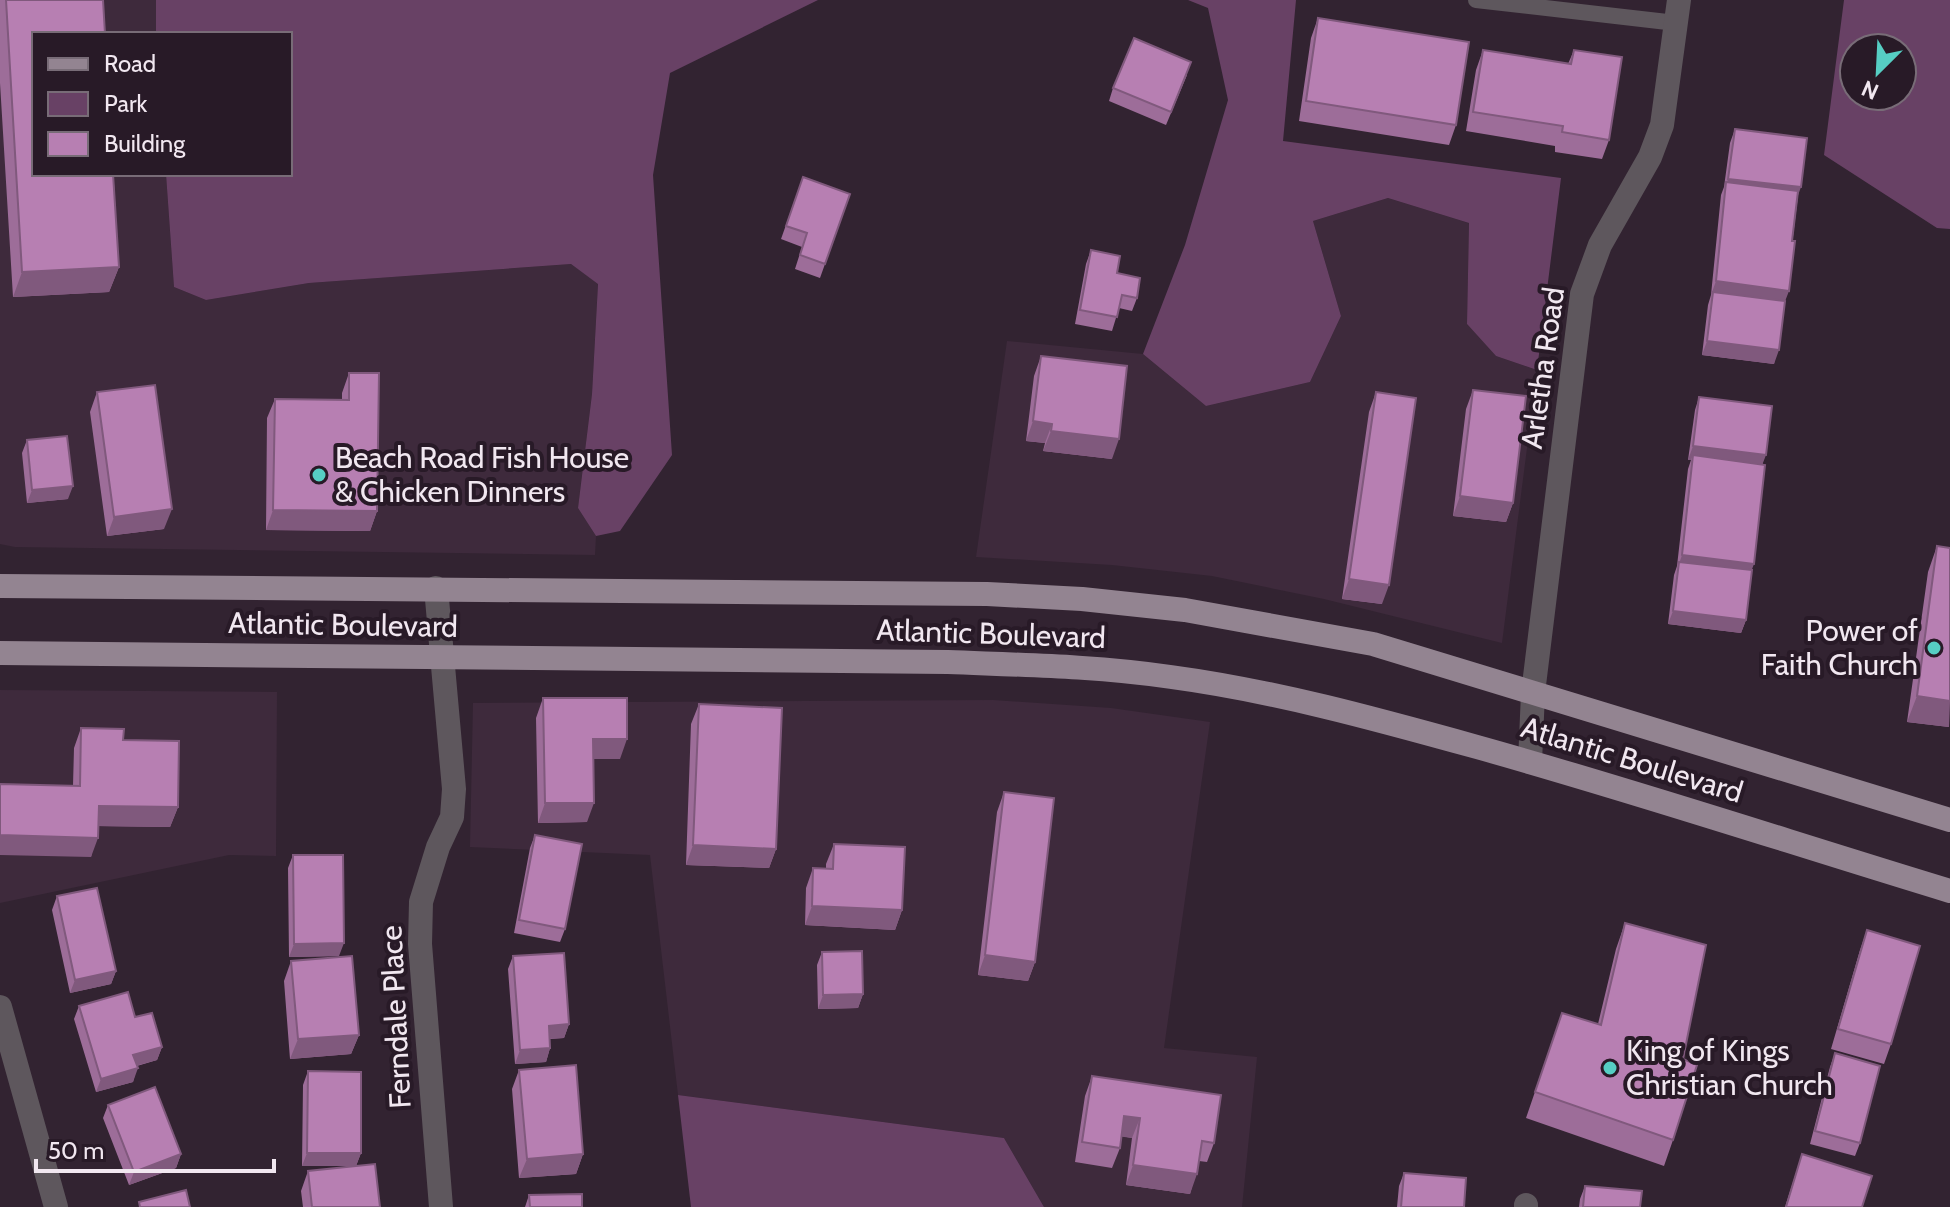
<svg xmlns="http://www.w3.org/2000/svg" width="1950" height="1207" font-family="Cabin,sans-serif">
	<style>
		.built { fill: #3e2a3c }
		.green { fill: #684165; fill-rule: evenodd }
		.lines { fill: none; stroke-linecap: round; stroke-linejoin: round }
		.service { stroke: #5e575d; stroke-width: 16 }
		.minor { stroke: #5e575d; stroke-width: 24 }
		.primary { stroke: #938491; stroke-width: 24 }
		.wall { fill: #9d6d99 }
		.shaded-wall { fill: #80597d }
		.building { fill: #b77fb2; stroke: #80597d; stroke-width: 2 }
		.poi-dot { fill: #56cec4; stroke: #281a27; stroke-width: 3 }
		.labels { text-anchor: middle; stroke-width: 8; stroke-linejoin: round; paint-order: stroke }
		.street-label { font-size: 30px; fill: #f1e7f0; stroke: #281a27 }
		.poi-label { font-size: 30px; fill: #f1e7f0; stroke: #281a27; text-anchor: start }
	</style>
	<rect width="100%" height="100%" fill="#322331"/>
	<!-- built -->
	<path class="built" d="M0,0h156v34h-122v140h132l8,113 32,13 103,-17 262,-19 27,19 -6,111 -14,114 18,28 -1,19 -580,-8 -15,-3z
		M1388,198l81,25 -2,101 29,32 41,14 -35,273 -178,-44 -112,-23 -100,-11 -136,-8 31,-216 136,13 63,52 104,-24 31,-66 -28,-95z
		M0,690l277,2 -1,164 -47,-1 -229,48z
		M993,700l118,8 99,14 -46,326 93,9 -15,150h-198l-40,-69 -326,-43 -28,-240 -180,-8 3,-144z"/>
	<!-- green -->
	<path class="green" d="M156,0h662l-148,73 -17,102 19,280 -52,76 -24,5 -18,-28 14,-114 6,-110 -27,-20 -262,19 -103,17 -32,-13 -8,-113h124v-140h-134z
		M1188,0h108l-13,141 278,37 -24,192 -41,-14 -29,-32 2,-101 -81,-25 -75,23 28,95 -31,66 -104,24 -63,-52 42,-109 43,-145 -20,-92z
		M1844,0h106v229l-13,-1 -113,-73zM1902,48v48h-48v-48z
		M678,1095l326,43 40,69h-353z"/>
	<g class="lines">
		<!-- service -->
		<path class="service" d="M1476,0l200,23"/>
		<!-- minor -->
		<path class="minor" d="M436,588l18,201 -2,28 -14,30 -17,55 -1,42 21,263
			M1530,762l3,-69 49,-399 18,-49 50,-88 12,-32 17,-125
			M0,1007l56,200
			M1526,1207v-2"/>
		<!-- primary -->
		<path class="primary" d="M0,586l987,8 95,5 103,11 188,34 577,176
			M0,653l948,9c74,3 149,4 223,15 104,14 205,42 306,70 158,44 315,96 473,144"/>
	</g>
	<!-- wall -->
	<path class="wall" d="M0,0h103l16,267 -10,25 -96,5 -13,-214z
		M1318,18l138,107 -7,20 -150,-24 12,-83z
		M1483,50l85,14 6,-14 35,90 -7,19 -47,-7v-6l-89,-15 10,-61z
		M1187,75l-21,50 -57,-24 4,-13z
		M1735,129l63,67 -13,105 -11,63 -72,-9 6,-50 3,-10 10,-100 3,-8 6,-44z
		M803,177l47,17 -30,84 -25,-9 7,-22 -21,-8z
		M1091,250l26,23 20,25 -5,13 -13,-3 -7,23 -37,-7 11,-60z
		M1041,356l71,103 -69,-8 2,-8 -19,-2 8,-65z
		M349,373l28,138 -7,20 -104,-1 1,-112 8,-19 67,1v-7z
		M1473,390l40,113 -7,19 -53,-6 13,-107z
		M97,392l67,137 -57,7 -17,-124z
		M1376,392l6,212 -40,-5 27,-187z
		M1699,397l64,67 -17,156 -5,13 -73,-9 6,-49 3,-9 11,-97 3,-9h-3l7,-50z
		M27,440l41,59 -41,4 -5,-50z
		M1937,546l13,2 -1,179 -42,-5 21,-150z
		M543,698l77,61h-27l-6,63 -49,1 -2,-105z
		M699,704l77,145 -7,19 -83,-3 5,-141z
		M81,728l42,12 55,67 -8,20 -72,-1 -7,31 -18,-71 1,-38z
		M1004,792l31,170 -7,19 -50,-6 19,-163z
		M535,835l30,94 -5,13 -46,-9 16,-85z
		M834,844l68,66 -7,20 -90,-5 1,-37 7,-20 13,1v-5z
		M293,855l46,101 -50,1 -1,-89z
		M57,896l59,75 -5,13 -41,9 -18,-83z
		M1625,923l58,136 -10,81 -9,26 -138,-48 36,-105 36,11 18,-75z
		M1867,930l24,114 -7,20 -53,-15 29,-99z
		M822,952l41,42 -5,14 -40,1 -1,-44z
		M513,956l56,68 -5,14 -14,1v9l-4,14 -31,2 -7,-95z
		M291,961l68,74 -8,19 -61,5 -6,-78z
		M79,1006l56,11 27,30 -5,13 -20,6 -4,16 -37,10 -22,-73z
		M1835,1053l25,90 -5,13 -45,-12 20,-77z
		M519,1070l64,84 -7,20 -57,4 -7,-89z
		M308,1071l53,82 -5,13 24,41h-77l-2,-16 7,-20 46,-5h-52l1,-81z
		M1092,1076l122,67 -7,19 -8,-1 -9,33 -64,-9 6,-47 -11,-2 -1,12 -8,20 -37,-6 10,-66z
		M108,1105l73,49 -5,14 -47,17 -26,-67z
		M1802,1154l60,53h-77z
		M1404,1173l60,34h-67l2,-21z
		M1585,1186l55,21h-61l1,-8z
		M529,1195l53,12h-57z"/>
	<!-- shaded-wall -->
	<path class="shaded-wall" d="M1728,179l73,8 -5,14 -70,-15z
		M119,267l-10,25 -96,5 9,-25z
		M1716,281l73,10 -5,13 -71,-12 -2,3z
		M1707,341l72,9 -5,14 -72,-9z
		M1033,421l19,3 -7,19 -19,-2z
		M1051,431l68,8 -7,20 -69,-8z
		M1693,446l73,9 -5,13 -68,-13 -2,5h-3z
		M73,486l-5,13 -41,4 5,-13z
		M1460,496l53,7 -7,19 -53,-6z
		M172,509l-8,20 -57,7 7,-19z
		M273,510l104,1 -7,20 -104,-1z
		M1682,555l72,9 -5,13 -70,-13z
		M1349,579l40,6 -7,19 -40,-5z
		M1673,611l73,9 -5,13 -73,-9z
		M1917,696l33,5 -1,26 -42,-5z
		M593,739h34l-7,20h-34z
		M545,803h49l-7,19 -49,1z
		M99,806l79,1 -8,20 -78,-1z
		M0,835l98,3 -7,19 -91,-2z
		M693,845l83,4 -7,19 -83,-3z
		M812,906l90,4 -7,20 -90,-5z
		M344,943l-5,13 -50,1 5,-13z
		M985,955l50,7 -7,19 -50,-6z
		M116,971l-5,13 -41,9 5,-13z
		M863,994l-5,14 -40,1 5,-14z
		M569,1024l-5,14 -20,1 5,-13z
		M359,1035l-8,19 -61,5 8,-20z
		M162,1047l-5,13 -29,8 5,-13z
		M550,1048l-4,14 -31,2 5,-14z
		M138,1068l-5,14 -37,10 5,-13z
		M1124,1116l16,2 -8,20 -15,-2z
		M307,1153h54l-5,13h-54z
		M181,1154l-5,14 -47,17 5,-13z
		M583,1154l-7,20 -57,4 8,-19z
		M1133,1165l64,9 -7,20 -64,-9z"/>
	<!-- building -->
	<path class="building" d="M6,0h97l2,34h-71v140h79l6,93 -97,5z
		M1318,18l151,24 -13,83 -150,-24z
		M1134,38l57,24 -20,50 -58,-24z
		M1483,50l88,14 3,-14 48,7 -13,83 -47,-8 1,-6 -90,-14z
		M1735,129l72,9 -6,49 -73,-8z
		M803,177l47,17 -25,70 -25,-9 7,-22 -21,-7z
		M1726,182l72,9 -6,50h3l-6,50 -73,-10z
		M1091,250l29,6 -3,17 23,5 -3,20 -15,-3 -5,22 -37,-7z
		M1713,292l72,9 -6,49 -72,-9z
		M1041,356l86,10 -8,73 -68,-8 1,-7 -19,-3z
		M349,373h30l-2,138 -104,-1 2,-111 74,1z
		M155,385l17,124 -58,8 -17,-125z
		M1473,390l53,6 -13,107 -53,-7z
		M1376,392l40,6 -27,187 -40,-6z
		M1699,397l73,9 -6,49 -73,-9z
		M67,436l6,50 -41,4 -5,-50z
		M1693,455l72,10 -11,99 -72,-9z
		M1937,546l13,2v153l-33,-5z
		M1679,562l73,8 -6,50 -73,-9z
		M543,698h84v41h-34l1,64h-49z
		M699,704l83,4 -6,141 -83,-4z
		M81,728l43,1 -1,11 56,1 -1,66 -79,-1 -1,32 -98,-3v-51l80,2z
		M1004,792l50,6 -19,164 -50,-7z
		M535,835l47,9 -17,85 -46,-9z
		M834,844l71,3 -3,63 -90,-4 1,-38 20,1z
		M293,855h50l1,88 -50,1z
		M97,888l19,83 -41,9 -18,-84z
		M1625,923l81,22 -23,114 14,6 -24,75 -138,-48 27,-79 39,12z
		M1867,930l53,16 -29,98 -53,-15z
		M862,951l1,43 -40,1 -1,-43z
		M564,953l5,71 -20,2 1,22 -30,2 -7,-94z
		M352,956l7,79 -61,4 -7,-78z
		M128,992l7,25 17,-4 10,34 -29,8 5,13 -37,11 -22,-73z
		M1835,1053l45,13 -20,77 -45,-12z
		M576,1065l7,89 -56,5 -8,-89z
		M308,1071l53,1v81h-54z
		M1092,1076l129,19 -7,48 -12,-2 -5,33 -64,-9 7,-47 -16,-2 -4,32 -38,-6z
		M155,1087l26,67 -47,18 -26,-67z
		M1802,1154l70,22 -10,31h-76z
		M375,1164l5,43h-68l-4,-36z
		M1404,1173l62,5 -2,29h-63z
		M1585,1186l57,5 -2,16h-57z
		M186,1190l4,17h-50l-1,-5z
		M582,1194v13h-52l-1,-12z"/>
	<!-- markers -->
	<g class="poi-dot">
		<circle cx="319" cy="475" r="8"/>
		<circle cx="1934" cy="648" r="8"/>
		<circle cx="1610" cy="1068" r="8"/>
	</g>
	<g class="labels">
		<!-- street labels -->
		<g class="street-label">
			<text transform="translate(1543 368) rotate(-82)" y="10">Arletha Road</text>
			<text transform="translate(343 625) rotate(1)" y="10">Atlantic Boulevard</text>
			<text transform="translate(991 634) rotate(2)" y="10">Atlantic Boulevard</text>
			<text transform="translate(1632 760) rotate(17)" y="10">Atlantic Boulevard</text>
			<text transform="translate(396 1017) rotate(-93)" y="10">Ferndale Place</text>
		</g>
		<!-- poi labels -->
		<g class="poi-label">
			<text x="335" y="468">Beach Road Fish House<tspan x="335" dy="34">&amp; Chicken Dinners</tspan></text>
			<text x="1918" y="641" text-anchor="end">Power of<tspan x="1918" dy="34">Faith Church</tspan></text>
			<text x="1626" y="1061">King of Kings<tspan x="1626" dy="34">Christian Church</tspan></text>
		</g>
	</g>
	<!-- legend -->
	<rect x="32" y="32" width="260" height="144" fill="#281a27" stroke="#786c77" stroke-width="2"/>
	<rect x="48" y="58" width="40" height="12" fill="#938491" stroke="#786c77" stroke-width="2"/>
	<text x="104" y="72" font-size="24" fill="#f1e7f0">Road</text>
	<rect x="48" y="92" width="40" height="24" fill="#684165" stroke="#786c77" stroke-width="2"/>
	<text x="104" y="112" font-size="24" fill="#f1e7f0">Park</text>
	<rect x="48" y="132" width="40" height="24" fill="#b77fb2" stroke="#786c77" stroke-width="2"/>
	<text x="104" y="152" font-size="24" fill="#f1e7f0">Building</text>
	<!-- north arrow -->
	<g transform="translate(1878 72) rotate(204)"><circle r="38" fill="#281a27" stroke="#786c77" stroke-width="2"/>
	<path d="M0-6L14 30L0 20L-14 30Z" fill="#56cec4"/>
	<text y="-12" font-size="22" font-weight="bold" text-anchor="middle" fill="#f1e7f0">N</text>
	</g>
	<!-- scale -->
	<path d="M36 1159v12h238v-12" fill="none" stroke="#f1e7f0" stroke-width="4"/>
	<text x="48" y="1159" font-size="24" fill="#f1e7f0" stroke="#281a27" stroke-width="6" paint-order="stroke">50 m</text>
</svg>
